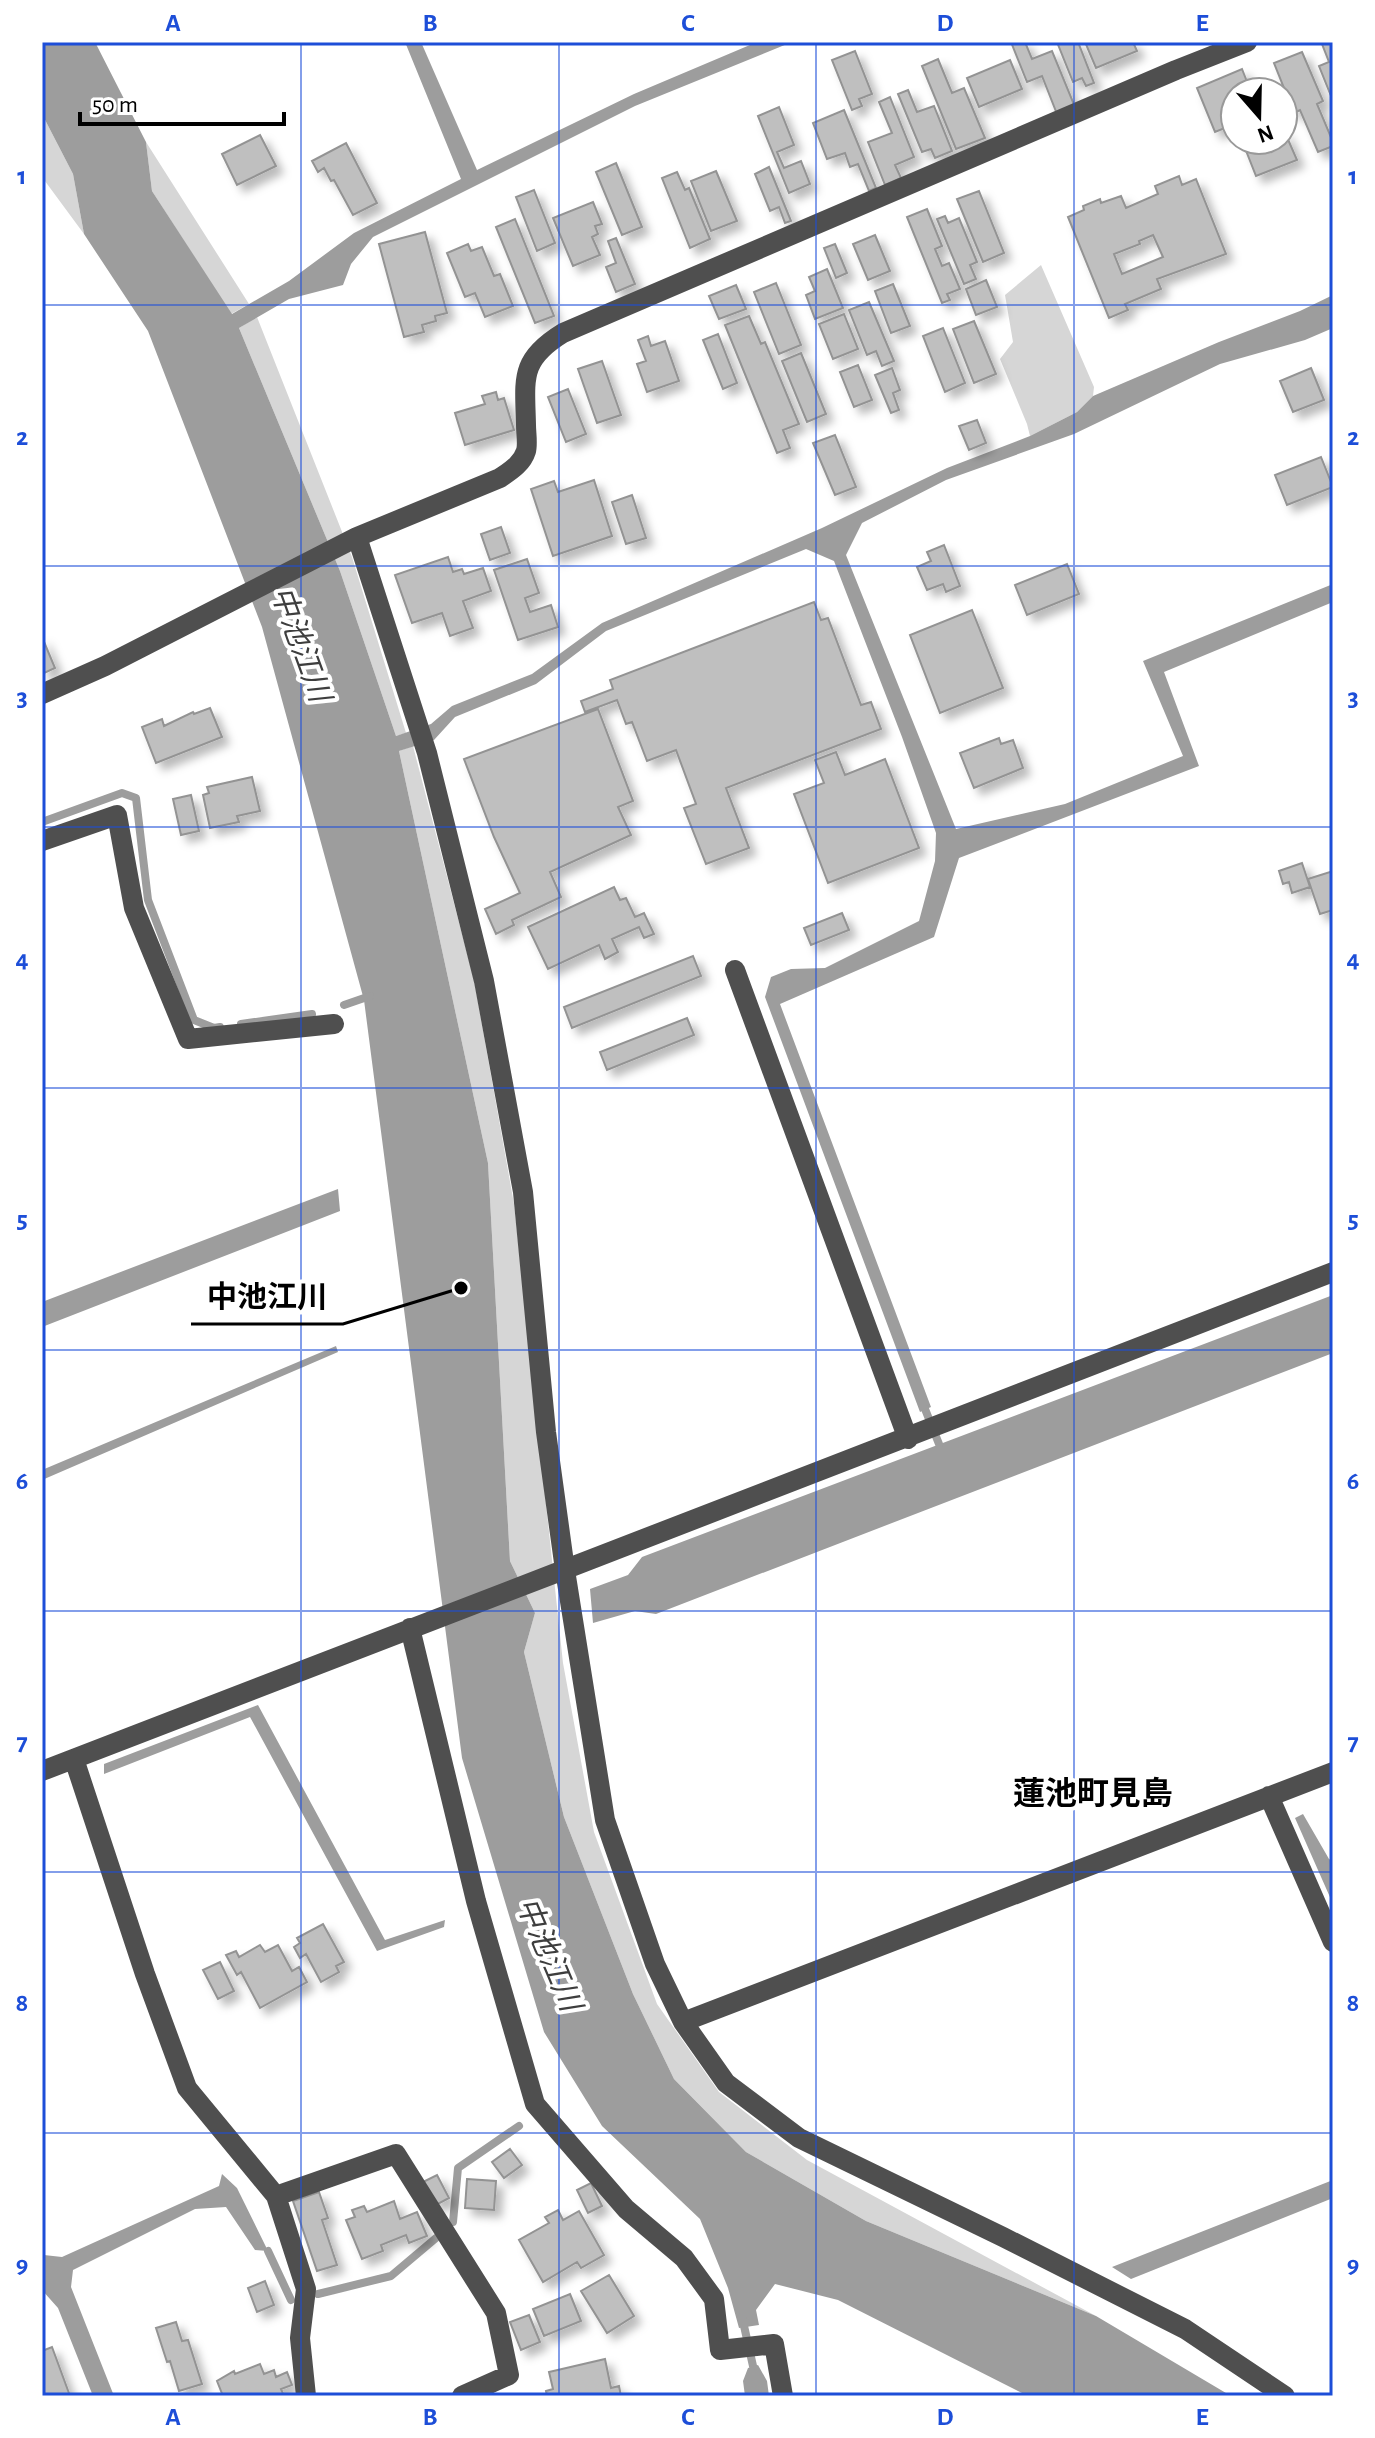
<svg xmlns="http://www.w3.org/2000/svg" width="1375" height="2438" font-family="'Alegreya Sans','Noto Sans JP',sans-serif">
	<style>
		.green { fill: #d6d6d6 }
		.water { fill: #9d9d9d }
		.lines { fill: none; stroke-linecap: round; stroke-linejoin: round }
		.stream { stroke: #9d9d9d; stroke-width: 8 }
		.building { fill: #bfbfbf; stroke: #939393; stroke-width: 2; fill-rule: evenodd; filter: url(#shadow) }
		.minor { stroke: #4f4f4f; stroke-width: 20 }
		.grid { fill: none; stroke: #1d4ed8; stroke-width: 2; stroke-opacity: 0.55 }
		.labels { text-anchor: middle; stroke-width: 8; stroke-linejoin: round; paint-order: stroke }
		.water-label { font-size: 30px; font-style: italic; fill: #3e3e3e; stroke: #fff }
		.quarter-label { font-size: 32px; font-weight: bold; fill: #000; stroke: #fff }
		.leader { fill: none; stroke: #000; stroke-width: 3 }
		.callout-dot { fill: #000; stroke: #fff; stroke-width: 3 }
		.callout-label { font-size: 30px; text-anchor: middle; font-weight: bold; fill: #000; stroke: #fff; stroke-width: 8; stroke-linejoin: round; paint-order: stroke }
		.neatline { fill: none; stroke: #1d4ed8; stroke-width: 3 }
		.grid-label { font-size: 26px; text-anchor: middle; font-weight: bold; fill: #1d4ed8 }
	</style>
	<defs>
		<filter id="shadow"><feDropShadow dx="7" dy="7" stdDeviation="4" flood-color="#0004"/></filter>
	</defs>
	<rect width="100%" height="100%" fill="#fff"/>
	<!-- green -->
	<path class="green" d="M42,114l31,60 11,60 -42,-57z
		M146,142l103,162 -18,10 -79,-123z
		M1041,265l53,122 -1,9 -16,16 -47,24 -3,-12 -27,-65 13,-17 -8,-47z
		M257,317l95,240 54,176 -10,3 -56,-165 -101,-243z
		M413,746l61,234 40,224 49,459 31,169 63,172 62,88 88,68 289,156 -230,-95 -120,-69 -72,-73 -41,-85 -69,-177 -40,-165 11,-39 -25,-52 -22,-398 -89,-412z"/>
	<!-- water -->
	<path class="water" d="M42,42h53l51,100 6,49 80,123 57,-33 65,-48 107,-54 -56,-137h16l56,128 157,-76 123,-52h35l-157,64 -262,131 -22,27 -8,21 -54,14 -50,29 101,243 56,165 35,-12 21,-18 80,-32 70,-51 220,-95 125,-60 83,-32 47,-24 16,-16 126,-54 81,-31 33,-16v33l-28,12 -85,24 -146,70 -128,46 -84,43 -16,32 110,274 109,-25 118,-48 -40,-95 190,-77v18l-169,70 35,94 -240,92 -25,79 -154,67 151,403 -11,5 -155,-415 6,-20 20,-8 34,-1 94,-47 16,-60 1,-28 -34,-96 -68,-176 -28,-12 -200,82 -70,53 -81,33 -21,23 -35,11 89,412 22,398 25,52 -11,39 40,165 69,177 41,85 72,73 120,69 230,95 135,80h-203l-190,-96 -63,-16 -19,26 3,15 -20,3 -11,-40 -28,-69 -98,-93 -58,-94 -82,-274 -98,-758 -102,-373 -114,-296 -64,-97 -11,-60 -31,-60z
		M338,1189l2,22 -298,116v-25z
		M1333,1295v58l-677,261 -21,-3 -42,12 -3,-34 38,-14 14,-18z
		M336,1346l2,6 -296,128v-10z
		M258,1705l127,235 60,-20 -1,7 -67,24 -127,-234 -146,57v-10z
		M1303,1814l26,45 4,2v43l-38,-86z
		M222,2174l15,14 31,63 -13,-1 -29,-43 -31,2 -122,61 -2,17 43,109h-21l-35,-88 -16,-18v-38l2,3 18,2 157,-71z
		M1333,2180v18l-202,81 -19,-12z
		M758,2365l9,16 2,15h-24l-2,-15 5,-13z"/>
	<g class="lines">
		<!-- stream -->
		<path class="stream" d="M42,822l80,-29 14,5 12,102 46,120 20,8 6,-1
			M344,1005l26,-9
			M241,1024l71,-10
			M925,1409l14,35
			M453,2222l5,-54 61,-42
			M268,2251l23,49
			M318,2294l73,-18 45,-38
			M742,2317l11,49"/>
	</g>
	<!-- building -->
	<path class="building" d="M1011,42h14l7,17 20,-8 23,56 -18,7 -15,-38 -15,6z
		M1057,42h21l16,41 -8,3 -4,-8 -9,4z
		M1085,42h48l4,9 -41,17z
		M1327,42h6v59l-14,-35 10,-4 -7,-18z
		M855,51l17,43 -13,5 3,7 -10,4 -20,-50z
		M1302,52l21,49 -6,3 16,38v4l-15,6 -18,-42 -6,3 -20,-50z
		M938,59l14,34 12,-5 21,50 -29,11 -34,-83z
		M1010,60l12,29 -43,18 -12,-29z
		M1242,69l9,23h-16v32l-20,8 -18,-44z
		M908,90l9,22 17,-6 18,45 -17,7 -4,-9 -9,3 -24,-58z
		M890,97l24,60 -19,8 6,13 -16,7 -17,-43 24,-9 -13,-31z
		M779,107l15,38 -17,7 7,16 17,-7 9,23 -21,9 -31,-77z
		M844,110l32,78 -7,3 -11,-27 -8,3 -5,-14 -18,6 -14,-36z
		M1283,128l14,32 -41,16 -13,-33 3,-3h37z
		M260,135l16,31 -39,19 -15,-31z
		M346,143l31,60 -24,12 -19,-35 -3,1 -7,-13 -6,4 -6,-11z
		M616,163l26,64 -20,8 -26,-63z
		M769,167l22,54 -6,2 -6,-16 -9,4 -15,-37z
		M716,171l21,50 -26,10 -20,-50z
		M677,172l8,18 4,-2 21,51 -20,9 -28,-70z
		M1179,176l3,9 14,-6 30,75 -69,25 4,10 -36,15 3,6 -19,8 -41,-101 16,-7 -1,-4 17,-7 1,4 20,-7 5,12 32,-14 -3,-8zM1153,235l10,22 -41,17 -8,-20 26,-10 -1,-3z
		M534,190l21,53 -18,8 -21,-54z
		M979,191l25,62 -21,9 -26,-63z
		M593,202l9,22 -7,2 3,8 -6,3 8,18 -27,11 -20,-48z
		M927,209l15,37 -7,3 7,17 7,-3 11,26 -13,5 3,6 -8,3 -35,-86z
		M945,216l3,7 11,-5 18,44 -7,3 6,14 -12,5 -27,-65z
		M515,219l39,97 -19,7 -39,-96z
		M425,232l22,81 -12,3 1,5 -14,4 2,7 -20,5 -25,-93z
		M875,235l15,36 -22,9 -15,-36z
		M616,238l19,46 -19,8 -10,-25 10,-4 -8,-22z
		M468,244l3,7 11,-4 12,29 6,-2 13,32 -28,11 -10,-24 -10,4 -18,-44z
		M835,244l12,29 -11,5 -12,-30z
		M827,269l16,39 -28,11 -9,-24 9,-4 -6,-14z
		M986,280l11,27 -21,8 -10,-26z
		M776,283l25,62 -22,9 -25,-62z
		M893,284l17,42 -19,7 -16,-42z
		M736,285l10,24 -27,10 -10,-23z
		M869,302l25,59 -12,5 -6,-15 -9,4 -18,-45z
		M844,314l14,35 -25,10 -14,-35z
		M749,316l12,28 4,-2 34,82 -16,6 7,18 -13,5 -52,-128z
		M974,321l22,53 -22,9 -21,-54z
		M943,328l22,55 -20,9 -22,-56z
		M718,334l19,49 -14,6 -20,-49z
		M648,336l3,10 14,-5 14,40 -32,11 -10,-28 9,-3 -8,-21z
		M801,353l25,61 -19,8 -25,-61z
		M602,361l19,54 -24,8 -19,-54z
		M858,365l14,35 -18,7 -14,-35z
		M892,368l8,22 -7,3 6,17 -8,3 -16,-38z
		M1311,368l13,32 -31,12 -13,-31z
		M568,389l18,45 -20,8 -18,-45z
		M496,392l2,8 6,-2 10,32 -49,15 -10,-32 30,-9 -3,-8z
		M977,420l9,23 -17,7 -10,-24z
		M835,435l21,52 -21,8 -22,-52z
		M1321,457l12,30 -46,18 -12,-30z
		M594,480l18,56 -59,20 -22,-67 23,-8 4,11z
		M632,495l14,43 -20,6 -14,-42z
		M501,527l9,26 -20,7 -9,-26z
		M944,545l16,41 -14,6 -3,-8 -16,6 -10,-23 14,-6 -4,-9z
		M448,557l5,15 9,-3 2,5 19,-6 8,23 -28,10 10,27 -23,8 -8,-23 -30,10 -17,-48z
		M527,559l12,34 -14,5 5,14 21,-7 7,22 -40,13 -24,-70z
		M1067,564l12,30 -52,21 -12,-30z
		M814,602l7,18 7,-2 33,87 10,-3 10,27 -155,59 23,60 -43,16 -22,-56 12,-4 -20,-54 -29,11 -15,-39 -6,2 -9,-24 -32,12 -4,-11 32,-12 -3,-9z
		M972,610l31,78 -63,25 -30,-78z
		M42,637l13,31 -13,6z
		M210,708l12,29 -66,26 -14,-36 20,-8 2,7 29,-14 1,2z
		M598,709l35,92 -15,6 13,28 -81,37 11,25 -49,23 2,5 -18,9 -11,-25 35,-16 -26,-56 -30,-78z
		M999,738l2,6 12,-4 10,28 -49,20 -14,-35z
		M836,752l9,23 40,-16 34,89 -91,35 -34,-89 30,-11 -9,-23z
		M252,777l8,34 -23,5 2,6 -29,6 -7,-33 6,-2 -2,-6z
		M191,795l8,36 -18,4 -8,-36z
		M1302,863l8,24 -18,6 -3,-11 -6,2 -4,-13z
		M1333,871v39l-13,4 -12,-35z
		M614,887l6,13 6,-2 9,19 9,-4 10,21 -10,4 -5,-11 -27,12 6,13 -13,7 -6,-14 -51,24 -20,-42z
		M842,913l7,17 -38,15 -7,-17z
		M693,956l8,20 -129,52 -8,-21z
		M687,1018l7,17 -87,35 -7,-18z
		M323,1924l21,38 -8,4 3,6 -18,10 -15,-28 -6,4 -6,-11 6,-4 -3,-5z
		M260,1945l5,7 13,-7 14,26 7,-4 8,15 -47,26 -19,-36 -4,3 -11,-20 10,-4 3,6z
		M220,1962l14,29 -16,8 -15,-29z
		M510,2149l12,16 -18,13 -12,-16z
		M437,2175l12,23 -13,7 -13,-23z
		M467,2179l29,2 -2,29 -29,-2z
		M591,2183l11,23 -14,7 -11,-23z
		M319,2192l9,26 -6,2 15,45 -20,6 -24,-70z
		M394,2201l6,18 17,-7 10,24 -18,7 -3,-8 -25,10 2,6 -21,8 -16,-39 9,-3 -3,-7 12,-4 3,6z
		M558,2210l5,10 16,-9 25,44 -23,13 -4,-6 -34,20 -24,-42 30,-17 -4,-6z
		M609,2275l25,41 -27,17 -26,-42z
		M265,2281l9,24 -17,7 -9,-24z
		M570,2294l11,27 -37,15 -11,-27z
		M529,2315l11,27 -19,8 -11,-28z
		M176,2322l6,19 6,-1 14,44 -23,7 -9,-30 -3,1 -11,-34z
		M52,2347l18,49h-28v-45z
		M605,2359l6,29 8,-2 2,10h-74l-1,-5 7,-2 -4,-17z
		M260,2364l4,10 10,-4 2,7 11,-5 5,13 -11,4 3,7h-61l-6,-15 17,-10 1,3z"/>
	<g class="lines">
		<!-- minor -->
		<path class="minor" d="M357,537l70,216 57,228 39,211 23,240 19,138 40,250 50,144 28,58 43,61 73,55 204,99 182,92 100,67
			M42,694l63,-28 252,-129 143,-59c10,-7 22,-14 26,-27 2,-7 0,-18 0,-26 -1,-46 -7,-65 37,-92l613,-263 71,-28
			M42,841l75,-26 17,93 54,131 146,-15
			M735,970l173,469
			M410,1628l66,273 59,203 91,105 58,49 30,41 6,51 54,-6 9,52
			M74,1759l71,215 42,114 89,108 30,93 -6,49 6,58
			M42,1771c430,-167 862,-330 1291,-499
			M1269,1796l64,146
			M683,2022l650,-250
			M276,2196l120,-42 100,159 13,62 -47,21"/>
	</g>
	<!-- grid -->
	<path class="grid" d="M301,42v2354M559,42v2354M816,42v2354M1074,42v2354M42,305h1291M42,566h1291M42,827h1291M42,1088h1291M42,1350h1291M42,1611h1291M42,1872h1291M42,2133h1291"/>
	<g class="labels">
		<!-- water labels -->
		<g class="water-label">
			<text transform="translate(301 644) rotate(70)" y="10">中池江川</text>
			<text transform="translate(549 1954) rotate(67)" y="10">中池江川</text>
		</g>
		<!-- quarter labels -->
		<g class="quarter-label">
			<text x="1093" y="1804">蓮池町見島</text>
		</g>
	</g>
	<!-- callouts -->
	<path class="leader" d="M461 1288L343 1324H191"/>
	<circle class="callout-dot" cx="461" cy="1288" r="8"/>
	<g class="callout-label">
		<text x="267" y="1307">中池江川</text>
	</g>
	<!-- border -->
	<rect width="1375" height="2438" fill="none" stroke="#ffffff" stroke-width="88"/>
	<!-- north arrow -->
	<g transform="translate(1259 116) rotate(160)"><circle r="38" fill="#ffffff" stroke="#999999" stroke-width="2"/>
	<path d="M0-6L14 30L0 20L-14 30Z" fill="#000000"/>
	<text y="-12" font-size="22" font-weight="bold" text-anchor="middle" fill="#000000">N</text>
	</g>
	<!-- scale -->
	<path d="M80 112v12h204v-12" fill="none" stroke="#000000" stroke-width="4"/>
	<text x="92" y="112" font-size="24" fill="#000000" stroke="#ffffff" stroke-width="6" paint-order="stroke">50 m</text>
	<rect x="44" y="44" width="1287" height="2350" class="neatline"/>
	<g class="grid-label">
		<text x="173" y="31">A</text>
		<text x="430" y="31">B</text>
		<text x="688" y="31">C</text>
		<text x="945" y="31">D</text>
		<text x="1202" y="31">E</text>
		<text x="22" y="184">1</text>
		<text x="1353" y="184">1</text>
		<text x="22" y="445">2</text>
		<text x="1353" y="445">2</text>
		<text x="22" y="706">3</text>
		<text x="1353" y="706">3</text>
		<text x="22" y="967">4</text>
		<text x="1353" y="967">4</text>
		<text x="22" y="1228">5</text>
		<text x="1353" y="1228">5</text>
		<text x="22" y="1489">6</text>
		<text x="1353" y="1489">6</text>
		<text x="22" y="1750">7</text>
		<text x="1353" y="1750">7</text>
		<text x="22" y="2011">8</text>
		<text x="1353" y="2011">8</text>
		<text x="22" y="2273">9</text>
		<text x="1353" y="2273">9</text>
		<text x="173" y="2425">A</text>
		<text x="430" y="2425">B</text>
		<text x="688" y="2425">C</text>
		<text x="945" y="2425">D</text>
		<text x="1202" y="2425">E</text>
	</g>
</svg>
